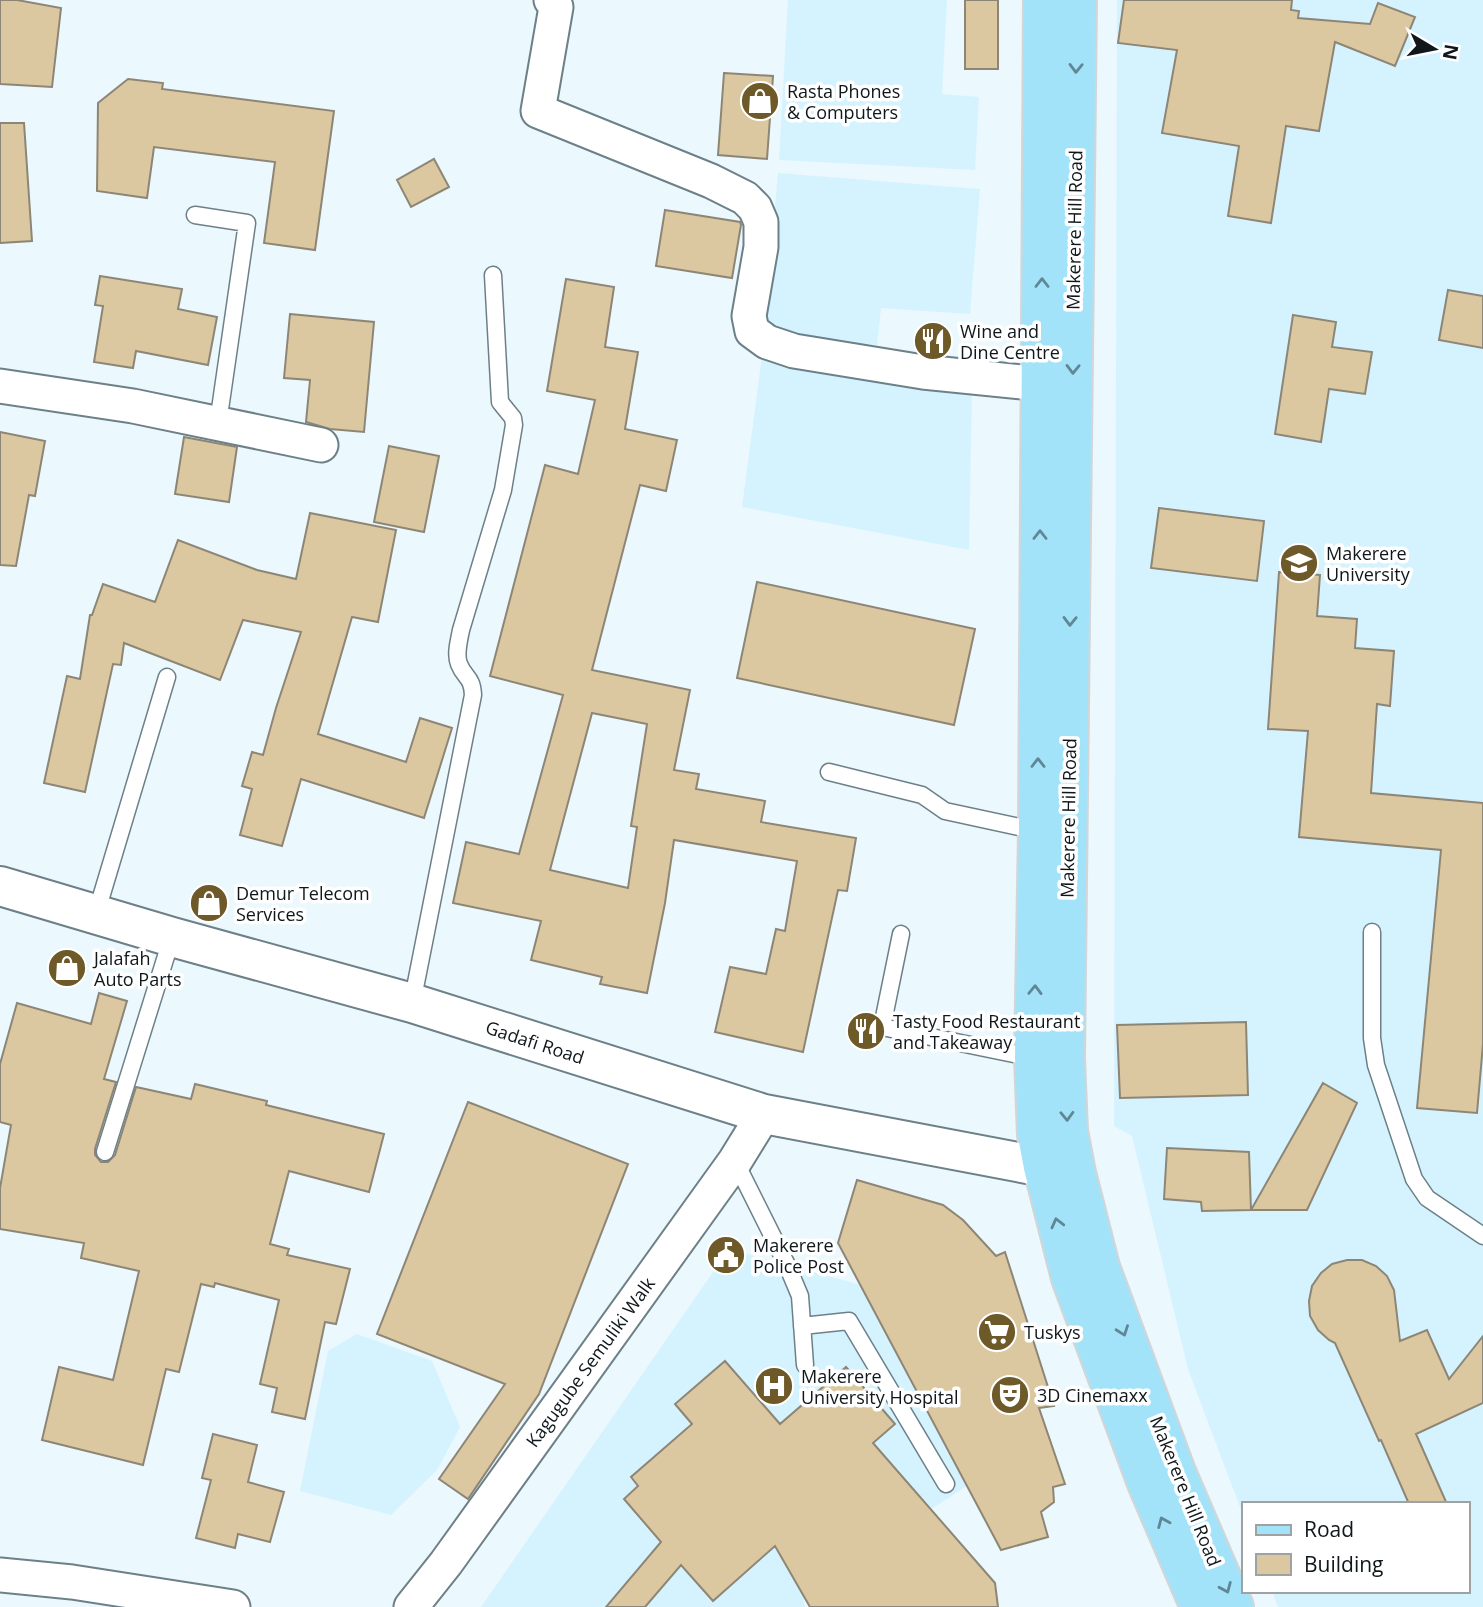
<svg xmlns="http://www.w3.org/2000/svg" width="1483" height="1607" font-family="'Open Sans',sans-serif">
	<rect width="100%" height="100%" fill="#ebf8fd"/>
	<path fill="#d5f3ff" d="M788,0H947L942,94L979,97L975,170L779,160Z
		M1117,0H1483V1607H1278L1272,1591H1467V1504H1243V1515L1188,1369L1132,1136L1114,1126Z
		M778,173L980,189L970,314L881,308L877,345L764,336Z
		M762,356L972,390L969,550L742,507Z
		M729,1249L861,1285L967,1486L802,1592L805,1607H481Z
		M357,1334L432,1361L460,1427L437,1470L391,1515L300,1491L328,1351Z"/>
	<path fill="#dbc8a0" stroke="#8d8676" stroke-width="2" fill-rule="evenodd" d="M0,0H17L61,8L52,87L0,84Z
		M965,0H998V69H965Z
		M1124,0H1292L1291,10L1299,11L1298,18L1370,24L1378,3L1415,17L1395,66L1335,42L1319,131L1286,126L1271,223L1228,216L1239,146L1162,133L1177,50L1118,43Z
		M724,73L773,76L767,159L718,155Z
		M128,79L163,83L162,89L334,111L315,250L264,243L275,162L154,147L147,198L97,191L98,103Z
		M0,123H24L32,241L0,243Z
		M434,159L449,187L411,207L397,180Z
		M665,210L740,222L741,225L732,278L656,266Z
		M100,276L182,289L178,309L217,317L208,365L136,351L133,368L94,362L103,306L95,305Z
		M566,279L614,287L605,347L638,352L625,429L677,440L666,491L640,485L592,670L690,690L674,770L699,774L696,789L765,801L761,822L856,838L847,891L838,890L803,1052L715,1032L730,967L766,974L776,929L785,931L797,861L674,840L665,903L647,993L600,984L602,977L531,960L541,921L453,903L466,842L519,854L563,695L490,676L545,465L578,474L595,400L547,391ZM592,713L647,724L631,826L637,827L628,888L550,870Z
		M1448,290L1483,296V348L1439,340Z
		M290,314L374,322L364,432L330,429L306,422L310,380L284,378Z
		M1293,315L1336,322L1332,347L1372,352L1365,394L1329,389L1321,442L1275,434Z
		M0,432L45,441L35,496L29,495L16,566L0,565Z
		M184,437L237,447L229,502L175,494Z
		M389,446L439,456L424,532L374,522Z
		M1159,508L1264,521L1257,581L1151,568Z
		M310,513L396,530L378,622L352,617L318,734L406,762L420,718L452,728L424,818L301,779L282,846L240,835L252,789L242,786L252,752L263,755L276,708L301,632L243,620L220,680L124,643L121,665L113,664L85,792L44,783L67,676L80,679L90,615H92L103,584L155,602L178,540L257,570L296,579Z
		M1279,572L1320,575L1317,616L1357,619L1355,648L1394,651L1390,706L1377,704L1371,793L1483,803V1044L1477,1113L1417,1108L1441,850L1299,837L1308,731L1268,729Z
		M757,582L975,629L954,725L737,678Z
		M99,993L127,1001L104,1079L116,1082L95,1149V1155L101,1162H108L115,1155L136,1087L191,1099L195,1084L267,1101L266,1105L384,1134L369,1192L289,1171L270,1244L289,1249L287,1255L350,1269L336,1324L325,1322L305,1419L272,1412L277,1388L260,1384L279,1300L215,1283L214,1287L201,1284L179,1372L166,1369L143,1465L42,1440L59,1367L113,1380L139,1271L81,1258L84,1243L0,1229V1188L11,1125L0,1122V1064L17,1003L91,1024Z
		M1246,1022L1248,1095L1120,1098L1117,1025Z
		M1323,1083L1357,1103L1307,1210H1251Z
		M468,1102L628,1164L539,1394L468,1499L439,1479L505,1384L377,1334Z
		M1167,1148L1249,1152L1251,1210L1202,1211L1201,1202L1164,1199Z
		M857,1180L943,1205L963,1220L996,1256L1005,1252L1054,1406L1039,1408L1065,1484L1053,1487L1054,1502L1041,1512L1048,1537L1001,1550L838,1243Z
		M1347,1260H1362L1376,1266L1387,1276L1394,1290L1400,1341L1427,1330L1449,1379L1483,1336V1403L1416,1434L1447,1504H1409L1381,1440L1379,1441L1335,1343L1329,1340L1318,1330L1310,1316L1309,1301L1312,1286L1321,1273L1332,1264Z
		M725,1361L780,1424L846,1367L895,1424L873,1443L995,1583L998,1607H810L775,1546L713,1601L681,1565L645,1607H606L661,1542L624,1499L638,1486L631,1477L692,1424L675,1404Z
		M213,1434L257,1445L248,1482L284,1492L270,1542L238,1534L235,1548L196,1538L211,1480L202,1478Z"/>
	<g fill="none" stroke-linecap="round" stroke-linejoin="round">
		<g stroke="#6d8088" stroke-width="19">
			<path id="service" d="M195,215L247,223L218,423
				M829,772L922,795L945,811L1038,831
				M96,914L167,677
				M1372,932V1038L1376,1065L1414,1179L1427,1198L1483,1236
				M901,934L882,1027L1034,1058
				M412,1003L473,695C472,676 465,679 459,664C455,654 459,641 461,630L503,490L514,425L513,418L500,402L493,275
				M105,1152L172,937
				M735,1161L787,1265L800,1296L805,1365
				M802,1326L849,1321L946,1484"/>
		</g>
		<g stroke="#6d8088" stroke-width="37">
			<path id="minor" d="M551,0L556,7L538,111L711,181L745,198L755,208L761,222V247L749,316L752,331L767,342L794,351L923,372L1041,384
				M0,386L133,406L321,445
				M0,1575L72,1582L233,1607
				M411,1607L446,1563L735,1161L764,1114"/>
		</g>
		<g stroke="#6d8088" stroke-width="42">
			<path id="tertiary" d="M0,886L172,937L412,1003L764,1114L1075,1173"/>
		</g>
		<g stroke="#d4d5d6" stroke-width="42">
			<path id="primary" d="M1043,0L1038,831L1034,1058L1037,1135L1043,1167L1071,1278L1147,1483L1200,1607
				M1077,0L1065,1058L1068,1131L1076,1173L1100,1267L1176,1472L1234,1607"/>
		</g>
		<use href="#service" stroke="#fff" stroke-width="16"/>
		<use href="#minor" stroke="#fff" stroke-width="33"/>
		<use href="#tertiary" stroke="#fff" stroke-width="38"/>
		<use href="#primary" stroke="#a3e3f9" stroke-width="38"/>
	</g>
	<defs><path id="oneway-chevron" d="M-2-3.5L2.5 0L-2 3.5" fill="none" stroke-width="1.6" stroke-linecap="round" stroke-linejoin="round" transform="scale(1.75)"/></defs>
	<g stroke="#608795">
		<use href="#oneway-chevron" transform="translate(1076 68) rotate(91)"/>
		<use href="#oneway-chevron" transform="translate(1042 283) rotate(-90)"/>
		<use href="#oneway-chevron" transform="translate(1073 369) rotate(91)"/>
		<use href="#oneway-chevron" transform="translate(1040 535) rotate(-90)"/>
		<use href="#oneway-chevron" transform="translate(1070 621) rotate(91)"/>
		<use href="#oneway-chevron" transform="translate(1038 763) rotate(-90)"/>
		<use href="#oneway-chevron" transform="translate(1035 990) rotate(-89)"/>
		<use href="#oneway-chevron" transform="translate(1067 1116) rotate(88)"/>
		<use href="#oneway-chevron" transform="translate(1057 1223) rotate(-104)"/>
		<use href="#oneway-chevron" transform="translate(1123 1331) rotate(70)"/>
		<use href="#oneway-chevron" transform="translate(1163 1522) rotate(-113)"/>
		<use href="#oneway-chevron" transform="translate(1226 1588) rotate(67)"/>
	</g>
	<defs>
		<g id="shop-disc" transform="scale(2.0125)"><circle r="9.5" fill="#6e5928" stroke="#fff"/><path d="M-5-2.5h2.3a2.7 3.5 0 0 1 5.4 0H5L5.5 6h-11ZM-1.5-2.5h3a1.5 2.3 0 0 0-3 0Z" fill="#fff"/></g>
		<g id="restaurant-disc" transform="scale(2.0125)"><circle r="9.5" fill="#6e5928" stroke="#fff"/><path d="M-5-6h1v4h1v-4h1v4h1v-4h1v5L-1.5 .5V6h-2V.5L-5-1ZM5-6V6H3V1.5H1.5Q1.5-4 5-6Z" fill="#fff"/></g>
		<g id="university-disc" transform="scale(2.0125)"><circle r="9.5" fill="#6e5928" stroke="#fff"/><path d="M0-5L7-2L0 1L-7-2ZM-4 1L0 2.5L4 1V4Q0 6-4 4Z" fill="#fff"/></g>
		<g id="civic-disc" transform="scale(2.0125)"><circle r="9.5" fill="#6e5928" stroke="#fff"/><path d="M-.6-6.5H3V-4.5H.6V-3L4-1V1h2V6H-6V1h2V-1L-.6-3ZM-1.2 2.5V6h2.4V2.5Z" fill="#fff"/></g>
		<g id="supermarket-disc" transform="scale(2.0125)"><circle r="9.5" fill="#6e5928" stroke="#fff"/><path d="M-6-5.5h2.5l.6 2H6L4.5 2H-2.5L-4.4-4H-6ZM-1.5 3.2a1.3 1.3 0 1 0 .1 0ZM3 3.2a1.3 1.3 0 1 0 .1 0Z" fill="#fff"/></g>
		<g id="hospital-disc" transform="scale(2.0125)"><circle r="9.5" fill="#6e5928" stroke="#fff"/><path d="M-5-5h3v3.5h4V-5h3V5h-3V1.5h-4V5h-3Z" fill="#fff"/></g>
		<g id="theatre-disc" transform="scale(2.0125)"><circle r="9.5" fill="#6e5928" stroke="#fff"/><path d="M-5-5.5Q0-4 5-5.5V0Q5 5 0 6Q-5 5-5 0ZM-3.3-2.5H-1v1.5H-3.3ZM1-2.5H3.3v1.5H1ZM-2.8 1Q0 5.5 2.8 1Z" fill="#fff"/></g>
	</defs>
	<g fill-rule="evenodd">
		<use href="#shop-disc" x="760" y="101"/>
		<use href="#restaurant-disc" x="933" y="341"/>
		<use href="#university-disc" x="1299" y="563"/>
		<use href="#shop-disc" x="209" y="903"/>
		<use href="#shop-disc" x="67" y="968"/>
		<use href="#restaurant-disc" x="866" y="1031"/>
		<use href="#civic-disc" x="726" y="1255"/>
		<use href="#supermarket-disc" x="997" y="1332"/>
		<use href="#hospital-disc" x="774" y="1386"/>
		<use href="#theatre-disc" x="1010" y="1395"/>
	</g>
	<g text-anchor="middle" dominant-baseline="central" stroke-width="7" stroke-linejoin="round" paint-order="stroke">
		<g font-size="18" fill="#0f171a" stroke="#fff" text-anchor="start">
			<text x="787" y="91">Rasta Phones<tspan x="787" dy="21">&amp; Computers</tspan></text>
			<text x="960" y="331">Wine and<tspan x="960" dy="21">Dine Centre</tspan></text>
			<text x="1326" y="553">Makerere<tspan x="1326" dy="21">University</tspan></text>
			<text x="236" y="893">Demur Telecom<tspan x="236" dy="21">Services</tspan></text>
			<text x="94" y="958">Jalafah<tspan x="94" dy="21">Auto Parts</tspan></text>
			<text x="893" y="1021">Tasty Food Restaurant<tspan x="893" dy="21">and Takeaway</tspan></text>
			<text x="753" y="1245">Makerere<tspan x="753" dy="21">Police Post</tspan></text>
			<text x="1024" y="1332">Tuskys</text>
			<text x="801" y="1376">Makerere<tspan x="801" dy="21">University Hospital</tspan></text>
			<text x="1037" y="1395">3D Cinemaxx</text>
		</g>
		<g font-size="18" fill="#0f171a" stroke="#fff">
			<text transform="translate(1074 230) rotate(-89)">Makerere Hill Road</text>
			<text transform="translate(1068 818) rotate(-89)">Makerere Hill Road</text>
			<text transform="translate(535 1042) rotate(18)">Gadafi Road</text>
			<text transform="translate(590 1362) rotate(-54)">Kagugube Semuliki Walk</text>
			<text transform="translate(1186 1491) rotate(68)">Makerere Hill Road</text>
		</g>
	</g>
	<rect x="1242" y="1502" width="228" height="91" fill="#ffffff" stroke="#9fa2a3" stroke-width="2"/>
	<rect x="1256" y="1525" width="35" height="10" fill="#a3e3f9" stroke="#9fa2a3" stroke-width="2"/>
	<text x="1304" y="1537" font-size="21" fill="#0f171a">Road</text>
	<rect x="1256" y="1554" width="35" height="21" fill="#dbc8a0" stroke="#9fa2a3" stroke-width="2"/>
	<text x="1304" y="1572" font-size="21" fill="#0f171a">Building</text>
	<g transform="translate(1434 49) rotate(100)" stroke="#ffffff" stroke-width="5" paint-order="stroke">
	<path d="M0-5L12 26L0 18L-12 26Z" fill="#0f171a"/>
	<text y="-10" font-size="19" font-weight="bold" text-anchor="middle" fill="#0f171a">N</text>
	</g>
</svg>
